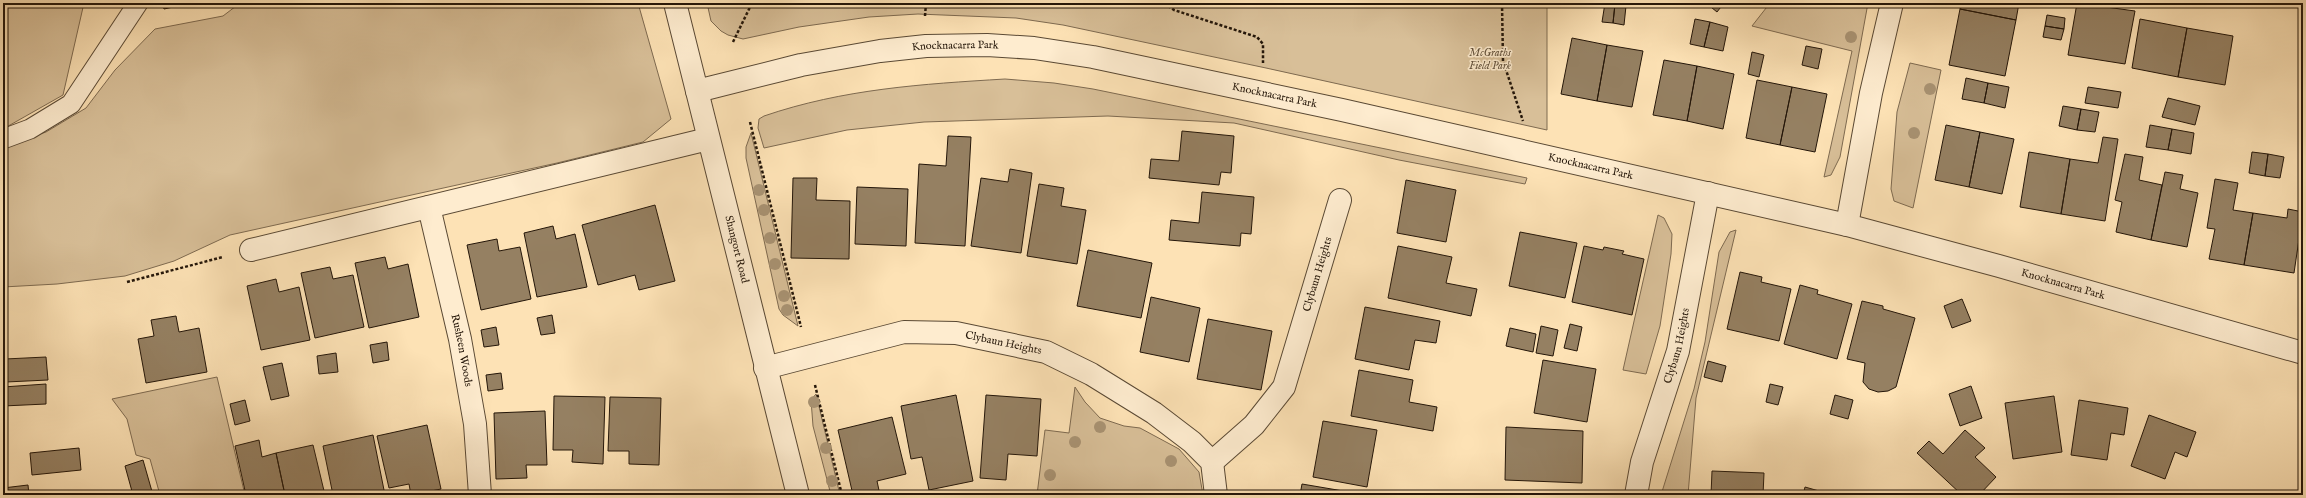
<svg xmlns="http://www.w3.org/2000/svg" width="2306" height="498" font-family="'IM FELL English',serif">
	<rect width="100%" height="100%" fill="#fde2b5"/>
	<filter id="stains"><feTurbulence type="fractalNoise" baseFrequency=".005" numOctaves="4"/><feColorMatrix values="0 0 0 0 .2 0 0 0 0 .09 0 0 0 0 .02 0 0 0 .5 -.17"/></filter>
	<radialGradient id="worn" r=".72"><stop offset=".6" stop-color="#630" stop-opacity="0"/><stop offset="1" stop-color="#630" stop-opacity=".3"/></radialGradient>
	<path fill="#d8bf98" stroke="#7e6a50" d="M3,3H84L63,95L3,129Z
		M240,3H638L671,119L643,142L557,163L230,235L174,261L125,276L57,284L3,287V147L46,132L86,108L115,70L155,29L223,16Z
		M707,3H1547V130L1266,68L1063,25L1016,18L918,14L869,17L799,27L743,39L728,35L721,31L711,21Z
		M1770,3H1868L1840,157L1831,175L1824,177L1852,51L1752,26Z
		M1910,63L1941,70L1913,208L1894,201L1891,189L1897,112Z
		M1005,79L1054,83L1093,89L1527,178L1525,184L1399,160L1234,123L1108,116L924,122L847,130L764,148L758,128L759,119L764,116C843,89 922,84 1005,79Z
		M751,133L798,326L783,315L779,309L746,158V147Z
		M1658,215L1664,218L1672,234L1671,254L1660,326L1646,374L1623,370Z
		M1736,230L1696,398L1688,495H1661L1694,389L1705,342L1719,252L1730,232Z
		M217,377L245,495H160L150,459L136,455L127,419L112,399Z
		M1075,387L1085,402L1100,418L1124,426L1140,428L1179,449L1199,472L1203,495H1037L1045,430L1069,433Z
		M816,394L840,495H831L813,426L811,400Z"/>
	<path fill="#958062" stroke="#241609" d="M162,3H187V4L164,9Z
		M1605,3L1615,4L1613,23L1602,22Z
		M1706,3H1724L1717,12Z
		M1961,3H2019L2016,20L1960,9Z
		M2077,3L2135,11L2125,64L2068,55Z
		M1615,4L1626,6L1624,25L1613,23Z
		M1960,9L2016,20L2005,76L1949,65Z
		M2047,15L2065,18L2064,29L2045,26Z
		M1695,19L1710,22L1704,47L1690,44Z
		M2140,19L2187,28L2178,77L2132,68Z
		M1710,22L1728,27L1723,51L1704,47Z
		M2045,26L2064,29L2061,40L2043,37Z
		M2187,28L2233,36L2225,85L2178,77Z
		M1572,38L1607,45L1597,101L1561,94Z
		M1607,45L1643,51L1632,107L1597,101Z
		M1806,46L1822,49L1818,69L1802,65Z
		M1752,52L1764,55L1759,77L1748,74Z
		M1664,60L1697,66L1687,121L1653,115Z
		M1697,66L1734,74L1723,129L1687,121Z
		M1966,78L1988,83L1984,103L1962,99Z
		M1757,80L1792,87L1780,145L1746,138Z
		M1988,83L2009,87L2005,108L1984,103Z
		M1792,87L1827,94L1815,152L1780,145Z
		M2088,87L2121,92L2118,108L2085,103Z
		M2168,98L2200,106L2195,125L2162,117Z
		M2063,106L2081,109L2077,130L2059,126Z
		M2081,109L2099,112L2095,132L2077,130Z
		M1946,125L1980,132L1969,187L1935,180Z
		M2150,125L2172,129L2168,150L2146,147Z
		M2172,129L2194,133L2191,154L2168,150Z
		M1182,131L1234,136L1231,173L1221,172L1219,185L1149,178L1151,159L1179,161Z
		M1980,132L2014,139L2002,194L1969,187Z
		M948,136L971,137L965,246L915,243L919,164L946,166Z
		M2103,137L2118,139L2105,221L2061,214L2070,159L2098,163Z
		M2029,152L2070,159L2061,214L2020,207Z
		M2252,152L2268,154L2265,176L2249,173Z
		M2125,154L2143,157L2139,180L2162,185L2151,240L2116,232L2122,202L2115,200Z
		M2268,154L2284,157L2280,178L2265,176Z
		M1010,169L1032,173L1021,253L971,246L981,178L1008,182Z
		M2165,172L2183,175L2180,189L2198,193L2187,247L2151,240Z
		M793,178H817L816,200L850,201L849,259L791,258Z
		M2215,179L2238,183L2233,210L2253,213L2244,265L2209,259L2215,229L2207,228Z
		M1406,180L1456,190L1446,242L1397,233Z
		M1039,184L1064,188L1061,206L1086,210L1077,264L1027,256Z
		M857,187L908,189L906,246L855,244Z
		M1202,192L1254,197L1251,234L1241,233L1240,246L1169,240L1171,220L1199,223Z
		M655,205L675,281L639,290L635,275L598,285L582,225Z
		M2288,209L2303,212L2294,273L2244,265L2253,213L2287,218Z
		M553,226L556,239L575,234L587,287L537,297L524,233Z
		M1520,232L1577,243L1565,298L1509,286Z
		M497,239L499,251L520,247L531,299L481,310L467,245Z
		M1398,246L1452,257L1446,283L1477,289L1471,316L1388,298Z
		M1584,246L1603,250L1604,247L1624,251L1622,254L1644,259L1632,315L1572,302Z
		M1088,250L1152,263L1141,318L1077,306Z
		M385,257L388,269L408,264L419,317L369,328L355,263Z
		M2303,263V284H2299Z
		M330,267L333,279L353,275L364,327L315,338L301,273Z
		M1740,272L1762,277L1761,282L1791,289L1779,341L1727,329Z
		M276,279L279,292L299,287L310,340L261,350L247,286Z
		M1800,285L1818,290L1817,294L1852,304L1837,359L1784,344Z
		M1151,297L1200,308L1189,362L1140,352Z
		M1962,299L1971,321L1952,328L1944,306Z
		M1862,301L1883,306V309L1915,318L1896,387L1888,391L1878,392L1869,389L1863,382L1865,363L1847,359Z
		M1365,307L1440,321L1436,343L1415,340L1409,370L1355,359Z
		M552,315L555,333L541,335L537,318Z
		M176,316L179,332L199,328L207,372L146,383L138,339L154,336L151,320Z
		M1208,319L1272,331L1261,390L1197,379Z
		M1570,324L1582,327L1577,351L1564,348Z
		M1541,326L1558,330L1553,356L1536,353Z
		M496,327L499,345L484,347L481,330Z
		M1510,328L1536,334L1533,352L1506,346Z
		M387,342L389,360L373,363L370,345Z
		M336,353L338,372L319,374L317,356Z
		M46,357L48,380L6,382L5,359Z
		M1543,360L1596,369L1587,422L1534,413Z
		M1708,361L1726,366L1722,382L1704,377Z
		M282,363L289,396L271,400L263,367Z
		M1359,370L1413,380L1409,402L1437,407L1433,431L1351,416Z
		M501,373L503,389L488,391L486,375Z
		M46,384V404L3,406V387Z
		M1770,384L1783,387L1778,405L1766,402Z
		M1971,386L1982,418L1960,426L1949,394Z
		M956,395L973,481L929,490L922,457L911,459L901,406Z
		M986,395L1041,399L1037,456L1008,454L1006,480L980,478Z
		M1835,395L1853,400L1848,419L1830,414Z
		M554,396L605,397L603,464L572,462L573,450H553Z
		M2054,396L2062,452L2013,459L2005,403Z
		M610,397L661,398L659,465L629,464V451H608Z
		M245,400L250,421L235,425L230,404Z
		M2079,400L2128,408L2124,435L2111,433L2107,460L2071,455Z
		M545,411L547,465H526L527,478L496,479L494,413Z
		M2149,415L2196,432L2187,457L2175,452L2165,479L2131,466Z
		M892,417L906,474L877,481L880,495H853L838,430Z
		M1323,421L1377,430L1367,487L1313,477Z
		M427,425L441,489L411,495L409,484L389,488L377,436Z
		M1506,427L1583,431L1582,483L1505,480Z
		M1965,430L1985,448L1975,457L1996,477L1979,495H1962L1917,453L1929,441L1943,454Z
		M373,435L385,495H333L323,446Z
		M259,440L262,457L276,453L285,495H246L235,446Z
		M313,445L325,495H285L276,453Z
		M79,448L81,470L32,475L30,453Z
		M143,460L153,495H133L125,466Z
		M1712,471L1764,473L1763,495H1711Z
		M1302,484L1355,493V495H1300Z
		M28,485L29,495H3V488Z
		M1805,487L1833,495H1803Z"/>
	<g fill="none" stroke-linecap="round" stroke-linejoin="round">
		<g stroke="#5a4934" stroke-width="21">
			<path id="service" d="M3,139L30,129L71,104L138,3"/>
		</g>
		<g stroke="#5a4934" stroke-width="24">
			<g id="minor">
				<path id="s1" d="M697,91L801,65L880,51L926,46L987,45L1034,48L1093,57L1342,110L1847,225L1999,266L2303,353"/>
				<path id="s2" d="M429,207L460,339L475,424L480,495"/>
				<path d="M1847,225L1871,93L1892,3"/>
				<path d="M251,250L708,139"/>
				<path id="s3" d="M765,368L904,332L956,333L1046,352L1091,374L1154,413L1192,442L1212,462L1216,495"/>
				<path id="s4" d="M1212,462L1254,425L1284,387L1340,200"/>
				<path id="s5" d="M1636,495L1642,462L1678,351L1708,193"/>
			</g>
		</g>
		<g stroke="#5a4934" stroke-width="24">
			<g id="tertiary">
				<path id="s6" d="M675,3L798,495"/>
			</g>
		</g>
		<path stroke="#241609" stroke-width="2.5" stroke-dasharray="3 2" stroke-linecap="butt" d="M1164,3L1174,10L1257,37L1263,44V63
			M1502,3L1503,61L1523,121
			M925,16L926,3
			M733,42L752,3
			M750,122L801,327
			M127,282L223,257
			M815,385L842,495"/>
		<use href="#service" stroke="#feeccf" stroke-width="19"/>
		<use href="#minor" stroke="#feeccf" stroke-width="22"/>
		<use href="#tertiary" stroke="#feeccf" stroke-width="22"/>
	</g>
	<g fill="#a89272">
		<circle cx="1851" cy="37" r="6"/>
		<circle cx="1930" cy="89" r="6"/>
		<circle cx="1914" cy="133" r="6"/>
		<circle cx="759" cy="190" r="6"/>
		<circle cx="764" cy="210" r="6"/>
		<circle cx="770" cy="238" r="6"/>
		<circle cx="775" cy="264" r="6"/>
		<circle cx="784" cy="296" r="6"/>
		<circle cx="787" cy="310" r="6"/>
		<circle cx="814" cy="402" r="6"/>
		<circle cx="1100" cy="427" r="6"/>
		<circle cx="1075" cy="442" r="6"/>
		<circle cx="826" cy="448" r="6"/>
		<circle cx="1171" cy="461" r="6"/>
		<circle cx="1050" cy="475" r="6"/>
		<circle cx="832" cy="481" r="6"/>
	</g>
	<g text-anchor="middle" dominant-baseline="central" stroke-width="3" stroke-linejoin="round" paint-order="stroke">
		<g font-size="11" fill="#241609" stroke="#feeccf">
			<text stroke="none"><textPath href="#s1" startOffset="263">Knocknacarra Park</textPath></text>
			<text stroke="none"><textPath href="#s1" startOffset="587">Knocknacarra Park</textPath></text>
			<text stroke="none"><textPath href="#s1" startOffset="911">Knocknacarra Park</textPath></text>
			<text stroke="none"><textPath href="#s6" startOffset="254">Shangort Road</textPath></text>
			<text stroke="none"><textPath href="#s4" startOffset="222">Clybaun Heights</textPath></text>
			<text stroke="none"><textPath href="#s1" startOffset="1398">Knocknacarra Park</textPath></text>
			<text stroke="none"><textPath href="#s3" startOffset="244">Clybaun Heights</textPath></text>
			<text stroke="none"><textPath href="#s5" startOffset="155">Clybaun Heights</textPath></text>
			<text stroke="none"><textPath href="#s2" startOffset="147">Rusheen Woods</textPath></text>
		</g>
		<g font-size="11" font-style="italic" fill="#63513b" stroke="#feeccf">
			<text x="1490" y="53">McGraths<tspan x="1490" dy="13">Field Park</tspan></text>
		</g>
	</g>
	<rect width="2306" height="498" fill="none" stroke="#fde2b5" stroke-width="16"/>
	<rect x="4" y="4" width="2298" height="490" fill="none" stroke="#241609" stroke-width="2"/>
	<rect x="8" y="8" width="2290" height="482" fill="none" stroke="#241609"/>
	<rect width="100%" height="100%" filter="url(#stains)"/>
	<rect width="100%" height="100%" fill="url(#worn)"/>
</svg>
